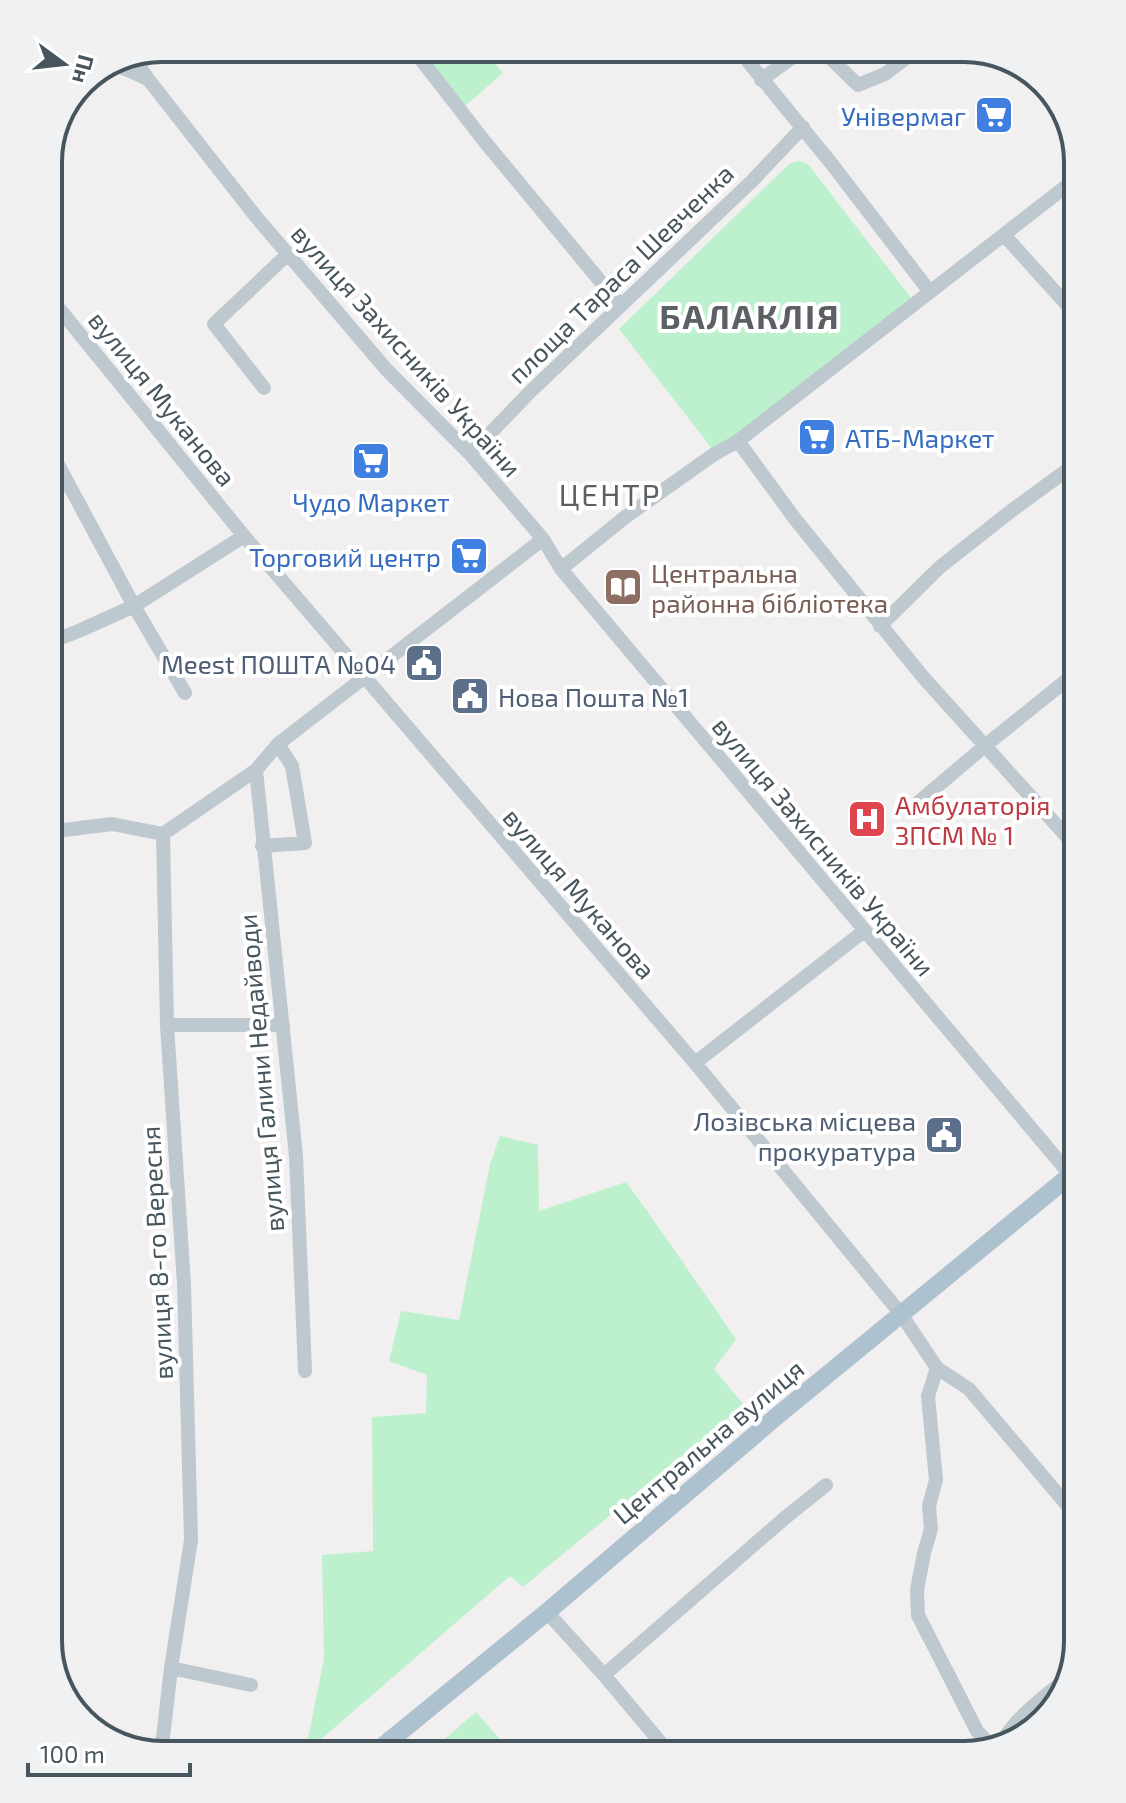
<svg xmlns="http://www.w3.org/2000/svg" width="1126" height="1803" font-family="'Exo 2',sans-serif">
	<rect width="100%" height="100%" fill="#f2eff0"/>
	<path fill="#bdf1cd" d="M420,48H482L503,73L465,106Z
		M798,161L808,164L915,303L717,455L619,329L789,164Z
		M500,1136L538,1145L539,1211L626,1182L648,1212L736,1339L714,1369L744,1405L523,1587L510,1576L305,1753L324,1659L322,1555L373,1551L372,1417L426,1413L427,1375L389,1361L401,1311L459,1320L490,1164Z
		M476,1712L514,1755H426Z"/>
	<g fill="none" stroke-linecap="round" stroke-linejoin="round">
		<path stroke="#bdc8cf" stroke-width="14" d="M412,48L485,142L620,305
			M737,48L831,163L930,292
			M810,48L825,53L858,85L885,74L919,48
			M135,59L148,79L257,218L386,369L470,454L543,539L561,569L1078,1184
			M119,66L148,79
			M761,80L805,48
			M1004,235L1078,317
			M48,295L244,536L695,1063L901,1314L937,1368L969,1389L1078,1518
			M264,388L214,324L288,254
			M738,441L795,519L923,677L1078,849
			M48,446L134,606L185,693
			M470,454L531,391L752,181L803,127
			M561,569L624,518L713,455L738,441L1078,177
			M880,626L940,567L1011,511L1078,462
			M48,643L81,630L134,606L244,536
			M256,770L296,1156L305,1371
			M914,806L986,745L1078,671
			M48,832L112,824L163,834L256,770L278,744L543,539
			M262,846L305,843L292,766L278,744
			M167,1025H283
			M695,1063L864,931
			M937,1368L928,1396L936,1480L929,1506L931,1529L924,1553L917,1590L918,1615L977,1731L993,1748
			M547,1612L604,1675L671,1755
			M171,1668L251,1685
			M604,1675L786,1517L826,1485
			M999,1747C1014,1718 1043,1698 1067,1678
			M161,1755L171,1668L191,1540L184,1284L167,1025L163,834"/>
		<path stroke="#aec1cf" stroke-width="18" d="M372,1755L547,1612L777,1416L1078,1169"/>
	</g>
	<defs>
		<g id="supermarket-square" transform="scale(2)"><rect x="-9" y="-9" width="18" height="18" rx="4" fill="#3f7fe0" stroke="#fff"/><path d="M-6-5.5h2.5l.6 2H6L4.5 2H-2.5L-4.4-4H-6ZM-1.5 3.2a1.3 1.3 0 1 0 .1 0ZM3 3.2a1.3 1.3 0 1 0 .1 0Z" fill="#fff"/></g>
		<g id="library-square" transform="scale(2)"><rect x="-9" y="-9" width="18" height="18" rx="4" fill="#8d6e63" stroke="#fff"/><path d="M-6-4Q-3-5.5-.7-3.5V5Q-3 3-6 4ZM6-4Q3-5.5 .7-3.5V5Q3 3 6 4Z" fill="#fff"/></g>
		<g id="civic-square" transform="scale(2)"><rect x="-9" y="-9" width="18" height="18" rx="4" fill="#5c6f8a" stroke="#fff"/><path d="M-.6-6.5H3V-4.5H.6V-3L4-1V1h2V6H-6V1h2V-1L-.6-3ZM-1.2 2.5V6h2.4V2.5Z" fill="#fff"/></g>
		<g id="hospital-square" transform="scale(2)"><rect x="-9" y="-9" width="18" height="18" rx="4" fill="#e0444e" stroke="#fff"/><path d="M-5-5h3v3.5h4V-5h3V5h-3V1.5h-4V5h-3Z" fill="#fff"/></g>
	</defs>
	<g fill-rule="evenodd">
		<use href="#supermarket-square" x="994" y="115"/>
		<use href="#supermarket-square" x="817" y="437"/>
		<use href="#supermarket-square" x="371" y="461"/>
		<use href="#supermarket-square" x="469" y="556"/>
		<use href="#library-square" x="623" y="587"/>
		<use href="#civic-square" x="424" y="663"/>
		<use href="#civic-square" x="470" y="696"/>
		<use href="#hospital-square" x="867" y="819"/>
		<use href="#civic-square" x="944" y="1135"/>
	</g>
	<g text-anchor="middle" dominant-baseline="central" stroke-width="8" stroke-linejoin="round" paint-order="stroke">
		<g font-size="26" fill="#366cbe" stroke="#fff" text-anchor="end">
			<text x="966" y="115">Універмаг</text>
			<text x="845" y="437" text-anchor="start">АТБ-Маркет</text>
			<text x="371" y="501" text-anchor="middle">Чудо Маркет</text>
			<text x="441" y="556">Торговий центр</text>
		</g>
		<g font-size="26" fill="#47555e" stroke="#fff">
			<text transform="translate(620 273) rotate(-44)">площа Тараса Шевченка</text>
			<text transform="translate(407 350) rotate(48)">вулиця Захисників України</text>
			<text transform="translate(163 398) rotate(51)">вулиця Муканова</text>
			<text transform="translate(824 846) rotate(50)">вулиця Захисників України</text>
			<text transform="translate(580 893) rotate(49)">вулиця Муканова</text>
			<text transform="translate(260 1073) rotate(-95)">вулиця Галини Недайводи</text>
			<text transform="translate(156 1253) rotate(-93)">вулиця 8-го Вересня</text>
			<text transform="translate(708 1441) rotate(-40)">Центральна вулиця</text>
		</g>
		<g font-size="26" fill="#785e54" stroke="#fff" text-anchor="start">
			<text x="651" y="572">Центральна<tspan x="651" dy="30">районна бібліотека</tspan></text>
		</g>
		<g font-size="26" fill="#4e5e75" stroke="#fff" text-anchor="end">
			<text x="396" y="663">Meest ПОШТА №04</text>
			<text x="498" y="696" text-anchor="start">Нова Пошта №1</text>
			<text x="916" y="1120">Лозівська місцева<tspan x="916" dy="30">прокуратура</tspan></text>
		</g>
		<g font-size="26" fill="#be3a42" stroke="#fff" text-anchor="start">
			<text x="895" y="804">Амбулаторія<tspan x="895" dy="30">ЗПСМ № 1</tspan></text>
		</g>
		<g font-size="30" letter-spacing="2" fill="#5c6065" stroke="#fff">
			<text x="610" y="494">ЦЕНТР</text>
		</g>
		<g font-size="34" font-weight="bold" letter-spacing="2" fill="#5c6065" stroke="#fff">
			<text x="750" y="315">БАЛАКЛІЯ</text>
		</g>
	</g>
	<path d="M0 0H1126V1803H0ZM162 62H964A100 100 0 0 1 1064 162V1641A100 100 0 0 1 964 1741H162A100 100 0 0 1 62 1641V162A100 100 0 0 1 162 62Z" fill="#f0f1f2" fill-rule="evenodd"/>
	<path fill="none" stroke="#47555e" stroke-width="4" d="M162 62H964A100 100 0 0 1 1064 162V1641A100 100 0 0 1 964 1741H162A100 100 0 0 1 62 1641V162A100 100 0 0 1 162 62Z"/>
	<g transform="translate(64 64) rotate(105)" stroke="#ffffff" stroke-width="6" paint-order="stroke">
	<path d="M0-6L14 30L0 20L-14 30Z" fill="#47555e"/>
	<text y="-12" font-size="22" font-weight="bold" text-anchor="middle" fill="#47555e">Пн</text>
	</g>
	<path d="M28 1763v12h162v-12" fill="none" stroke="#47555e" stroke-width="4"/>
	<text x="40" y="1763" font-size="24" fill="#47555e" stroke="#ffffff" stroke-width="6" paint-order="stroke">100 m</text>
</svg>
